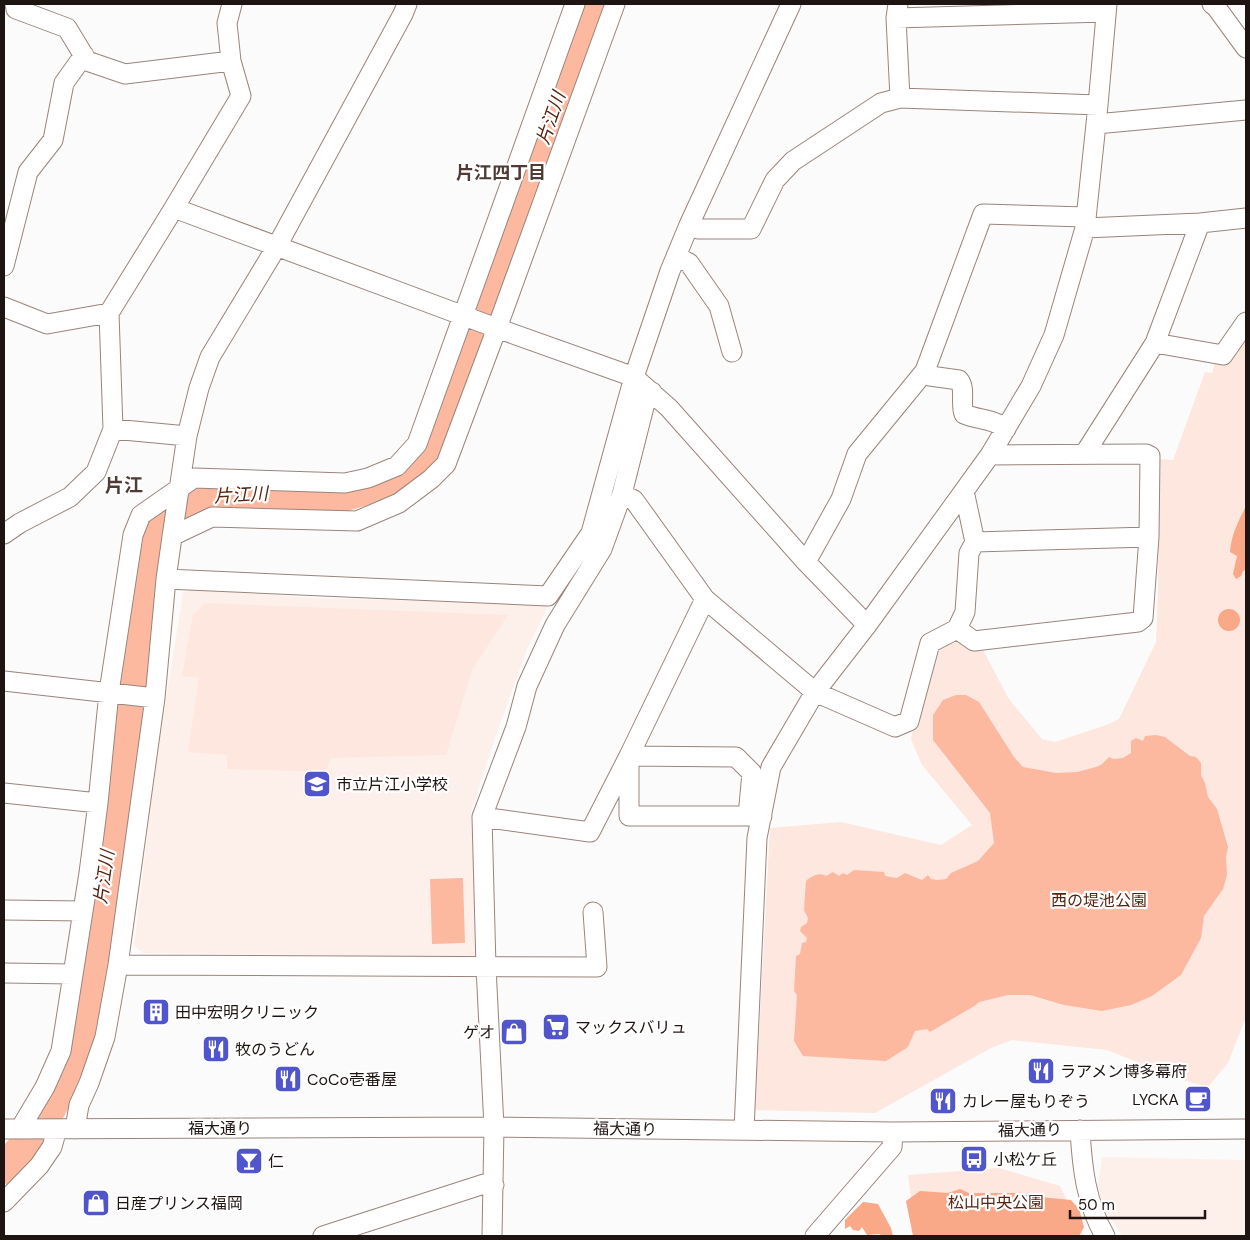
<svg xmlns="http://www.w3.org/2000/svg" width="1250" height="1240" font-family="'DM Sans','Noto Sans JP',sans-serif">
	<rect width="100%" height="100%" fill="#fbfbfb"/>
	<path fill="#fdf0eb" d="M190,589L315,598L543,604L548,607L527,649L494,741L471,812L478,952L472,959L326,955L143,953L134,946L157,756L183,593Z
		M1102,1157L1246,1160V1236H1122L1103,1205L1098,1186Z"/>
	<path fill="#fde7df" d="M1246,334V1017L1228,1063L1208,1087L1179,1079L1107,1050L1012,1040L991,1048L875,1113L755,1110L770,828L841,822L941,845L972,825L922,765L911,739L921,690L938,647L963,641L983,650L1009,699L1042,739L1055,742L1109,724L1119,719L1156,642L1158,592L1160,459L1173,460L1205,372L1212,373L1216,358Z
		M205,603L508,615L472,670L446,755L331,758L326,772L227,769V755L188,752L199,678L182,676L193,614Z
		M999,1168L1060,1186L1084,1236H916L908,1175Z"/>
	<path fill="#f9a888" d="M1246,506V570L1243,571L1241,576L1236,579L1233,574L1237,556L1230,552C1231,535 1239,520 1246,506Z
		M1218 620a11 11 0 1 1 22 0a11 11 0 1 1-22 0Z
		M960,1189L969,1193H1015L1031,1196L1071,1200L1079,1209L1084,1227L1079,1236H913L906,1201L920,1191L948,1193Z
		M863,1202L878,1204L891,1228L893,1236H881L880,1234L867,1235L862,1227L859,1231L853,1230L850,1226L845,1229V1220Z"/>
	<path fill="#fcb9a0" d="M956,695H966L979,702L1014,757L1023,767L1056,773L1077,772L1096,767L1101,765L1109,757L1114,759L1123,758L1131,753V741L1136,738L1143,741L1145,736L1156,735L1165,737L1190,756L1196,757L1201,763V775L1205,783L1208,797L1217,809L1228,847L1226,857L1227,875L1223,889L1204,916L1201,938L1181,975L1152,996L1131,1005L1102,1011L1064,1005L1030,995H1008L979,1002L976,1005L930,1032L927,1029L915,1031L908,1047L886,1061L803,1056L794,1041L797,995L794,991L796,956L800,954L802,943L806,942L807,938L800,931L801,927L807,923L808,918L804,910L806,881C812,876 819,872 826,876L833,872L839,876L843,873L847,875L854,870L884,872L885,876L897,878L905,873L922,880L928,875L931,879L937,880L946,879L951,873L978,861L994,843L990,813L933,740V715L943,700Z
		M463,878L465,943L432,944L430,879Z"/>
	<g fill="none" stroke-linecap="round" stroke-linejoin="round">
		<path stroke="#fcb9a0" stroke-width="32" d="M4,1168C43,1132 66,1084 82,1034L115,810L153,525L203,497L290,493L345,495L381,485L408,470L433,439L489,311L547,125L591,4"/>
		<g stroke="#9a847b" stroke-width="21">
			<path id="minor" d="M15,4L16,9L67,28L87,61L125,74L231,61
				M898,4L896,18L900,98
				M1212,4L1216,7L1246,48
				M896,18L1106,12
				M1096,124L1246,110
				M174,208L241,96L231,61L227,23L232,4
				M689,225L698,229H751L775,180L793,161L881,103L900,98L1098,105
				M1085,228L1200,223L1246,218
				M676,256L689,263L719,306L732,352
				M4,266L28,172L53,140L64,83L84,55
				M4,307L47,324L109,313
				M1155,343L1223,355L1246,322
				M923,373L930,376L959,380C966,389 960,403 964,414C978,420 995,419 1006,429
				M113,429L187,436
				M1085,453L1155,343L1200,223
				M964,491L975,542L969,553L965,612L957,629L974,641L1138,622L1143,618L1149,537L1150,456L1146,454L990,455
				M622,494L634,500L705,599L815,692L895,727L909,721L930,643L957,629
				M4,534L20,523L70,497L96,472L113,429L109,313L174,208L491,326L634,377L669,408L806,562L867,625
				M172,536L212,517L357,521L399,503L431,479L446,464L497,328L615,4
				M975,542L1149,537
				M806,562L841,499L857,454L925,371L983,214L1086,217
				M166,579L548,596L591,533L634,377L670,271L689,225L791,4
				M4,681L155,698
				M4,793L98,803
				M748,816L752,773L736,757L629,756V816H762
				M482,817L590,832L629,756L705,599
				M4,910L83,911
				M118,965L597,967L593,912
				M4,973L73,974
				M4,1129L494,1127L893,1132L1246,1129
				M20,1129L45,1087L61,1051L89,873L98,803L109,692L133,535L141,515L194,478L345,483L368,478L397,466L417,444L575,4
				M75,1129L79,1105L89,1083L105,1037L118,965L155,698L166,579L173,530L187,436L199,388L210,357L277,246L403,14L407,4
				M744,1130L757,838L771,767L815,692L867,625L990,455L1031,386L1054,335L1085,228L1098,105L1107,4
				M1080,1130C1082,1167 1086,1203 1105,1236
				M4,1202L39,1166L52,1147L57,1129
				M323,1236L484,1184L494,1185
				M492,1236L494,1127L486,967L482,817L516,727L527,686L555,625L602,549L622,494L646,399L652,392
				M815,1236L892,1147L893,1132"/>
		</g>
		<use href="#minor" stroke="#fff" stroke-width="19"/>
	</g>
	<defs>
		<g id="school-square" transform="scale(1.4375)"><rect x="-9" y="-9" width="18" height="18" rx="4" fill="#5055cb" stroke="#fff"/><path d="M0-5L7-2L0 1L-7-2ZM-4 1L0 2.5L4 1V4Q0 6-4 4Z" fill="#fff"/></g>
		<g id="building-square" transform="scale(1.4375)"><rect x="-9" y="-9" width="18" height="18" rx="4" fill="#5055cb" stroke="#fff"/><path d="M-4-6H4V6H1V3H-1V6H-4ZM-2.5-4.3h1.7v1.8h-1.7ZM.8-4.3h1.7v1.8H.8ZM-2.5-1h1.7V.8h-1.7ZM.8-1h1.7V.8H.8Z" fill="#fff"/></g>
		<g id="supermarket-square" transform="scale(1.4375)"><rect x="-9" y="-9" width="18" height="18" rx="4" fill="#5055cb" stroke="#fff"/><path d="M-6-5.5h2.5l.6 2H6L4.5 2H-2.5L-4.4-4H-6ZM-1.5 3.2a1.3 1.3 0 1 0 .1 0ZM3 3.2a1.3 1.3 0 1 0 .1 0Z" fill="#fff"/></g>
		<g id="shop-square" transform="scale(1.4375)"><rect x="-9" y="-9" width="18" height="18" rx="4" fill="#5055cb" stroke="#fff"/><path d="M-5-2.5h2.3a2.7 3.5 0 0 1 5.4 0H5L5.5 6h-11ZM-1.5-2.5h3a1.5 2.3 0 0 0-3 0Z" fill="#fff"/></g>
		<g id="restaurant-square" transform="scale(1.4375)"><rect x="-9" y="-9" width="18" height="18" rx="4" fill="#5055cb" stroke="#fff"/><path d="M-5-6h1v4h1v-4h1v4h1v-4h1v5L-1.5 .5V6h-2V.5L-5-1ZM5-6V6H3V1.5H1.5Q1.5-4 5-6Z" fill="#fff"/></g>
		<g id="cafe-square" transform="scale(1.4375)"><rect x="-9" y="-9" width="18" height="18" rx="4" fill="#5055cb" stroke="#fff"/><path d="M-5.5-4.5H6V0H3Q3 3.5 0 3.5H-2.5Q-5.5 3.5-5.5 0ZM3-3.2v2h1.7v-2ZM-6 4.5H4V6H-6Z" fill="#fff"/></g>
		<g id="bus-square" transform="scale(1.4375)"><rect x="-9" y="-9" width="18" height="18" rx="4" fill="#5055cb" stroke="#fff"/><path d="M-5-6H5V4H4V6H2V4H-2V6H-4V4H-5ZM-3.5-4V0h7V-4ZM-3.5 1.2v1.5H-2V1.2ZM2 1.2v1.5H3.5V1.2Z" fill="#fff"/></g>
		<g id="bar-square" transform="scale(1.4375)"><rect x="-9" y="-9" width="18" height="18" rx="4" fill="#5055cb" stroke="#fff"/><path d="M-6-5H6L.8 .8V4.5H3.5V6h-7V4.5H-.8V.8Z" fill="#fff"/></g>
	</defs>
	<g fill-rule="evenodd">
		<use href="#school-square" x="317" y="784"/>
		<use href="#building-square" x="156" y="1012"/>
		<use href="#supermarket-square" x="556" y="1027"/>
		<use href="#shop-square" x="514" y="1032"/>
		<use href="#restaurant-square" x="216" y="1049"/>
		<use href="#restaurant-square" x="1041" y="1071"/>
		<use href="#restaurant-square" x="288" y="1079"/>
		<use href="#cafe-square" x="1198" y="1099"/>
		<use href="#restaurant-square" x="943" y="1101"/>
		<use href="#bus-square" x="974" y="1159"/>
		<use href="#bar-square" x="249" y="1161"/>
		<use href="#shop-square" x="96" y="1203"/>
	</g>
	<g text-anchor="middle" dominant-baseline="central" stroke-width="4.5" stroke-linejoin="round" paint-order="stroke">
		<g font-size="16" fill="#1e1512" stroke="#fff" text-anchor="start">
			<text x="336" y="784">市立片江小学校</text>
			<text x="175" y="1012">田中宏明クリニック</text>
			<text x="575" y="1027">マックスバリュ</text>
			<text x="495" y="1032" text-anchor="end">ゲオ</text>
			<text x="235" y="1049">牧のうどん</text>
			<text x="1060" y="1071">ラアメン博多幕府</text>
			<text x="307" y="1079">CoCo壱番屋</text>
			<text x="1179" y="1099" text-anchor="end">LYCKA</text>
			<text x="962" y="1101">カレー屋もりぞう</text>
			<text x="993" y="1159">小松ケ丘</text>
			<text x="268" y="1161">仁</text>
			<text x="115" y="1203">日産プリンス福岡</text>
		</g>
		<g font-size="16" fill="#582510" stroke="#fff">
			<text x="1099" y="900">西の堤池公園</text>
			<text x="996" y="1202">松山中央公園</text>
		</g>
		<g font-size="16" fill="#1e1512" stroke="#fff">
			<text x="220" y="1128">福大通り</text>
			<text transform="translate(625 1129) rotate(1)">福大通り</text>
			<text transform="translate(1030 1130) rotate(-1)">福大通り</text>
		</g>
		<g font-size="18" font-style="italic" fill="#582510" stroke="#fff">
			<text transform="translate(551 118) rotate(-71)">片江川</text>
			<text transform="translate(241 495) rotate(-3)">片江川</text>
			<text transform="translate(104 877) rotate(-82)">片江川</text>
		</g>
		<g font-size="18" font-weight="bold" fill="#4f3b34" stroke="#fff">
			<text x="501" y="173">片江四丁目</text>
		</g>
		<g font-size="19" font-weight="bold" fill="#4f3b34" stroke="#fff">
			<text x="124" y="485">片江</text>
		</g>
	</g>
	<rect width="1250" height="1240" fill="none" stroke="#1e1512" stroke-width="10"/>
	<path d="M1070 1210v8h135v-8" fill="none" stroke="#1e1512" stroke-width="2.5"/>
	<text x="1078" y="1210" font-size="15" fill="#1e1512" stroke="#ffffff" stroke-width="4" paint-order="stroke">50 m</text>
</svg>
